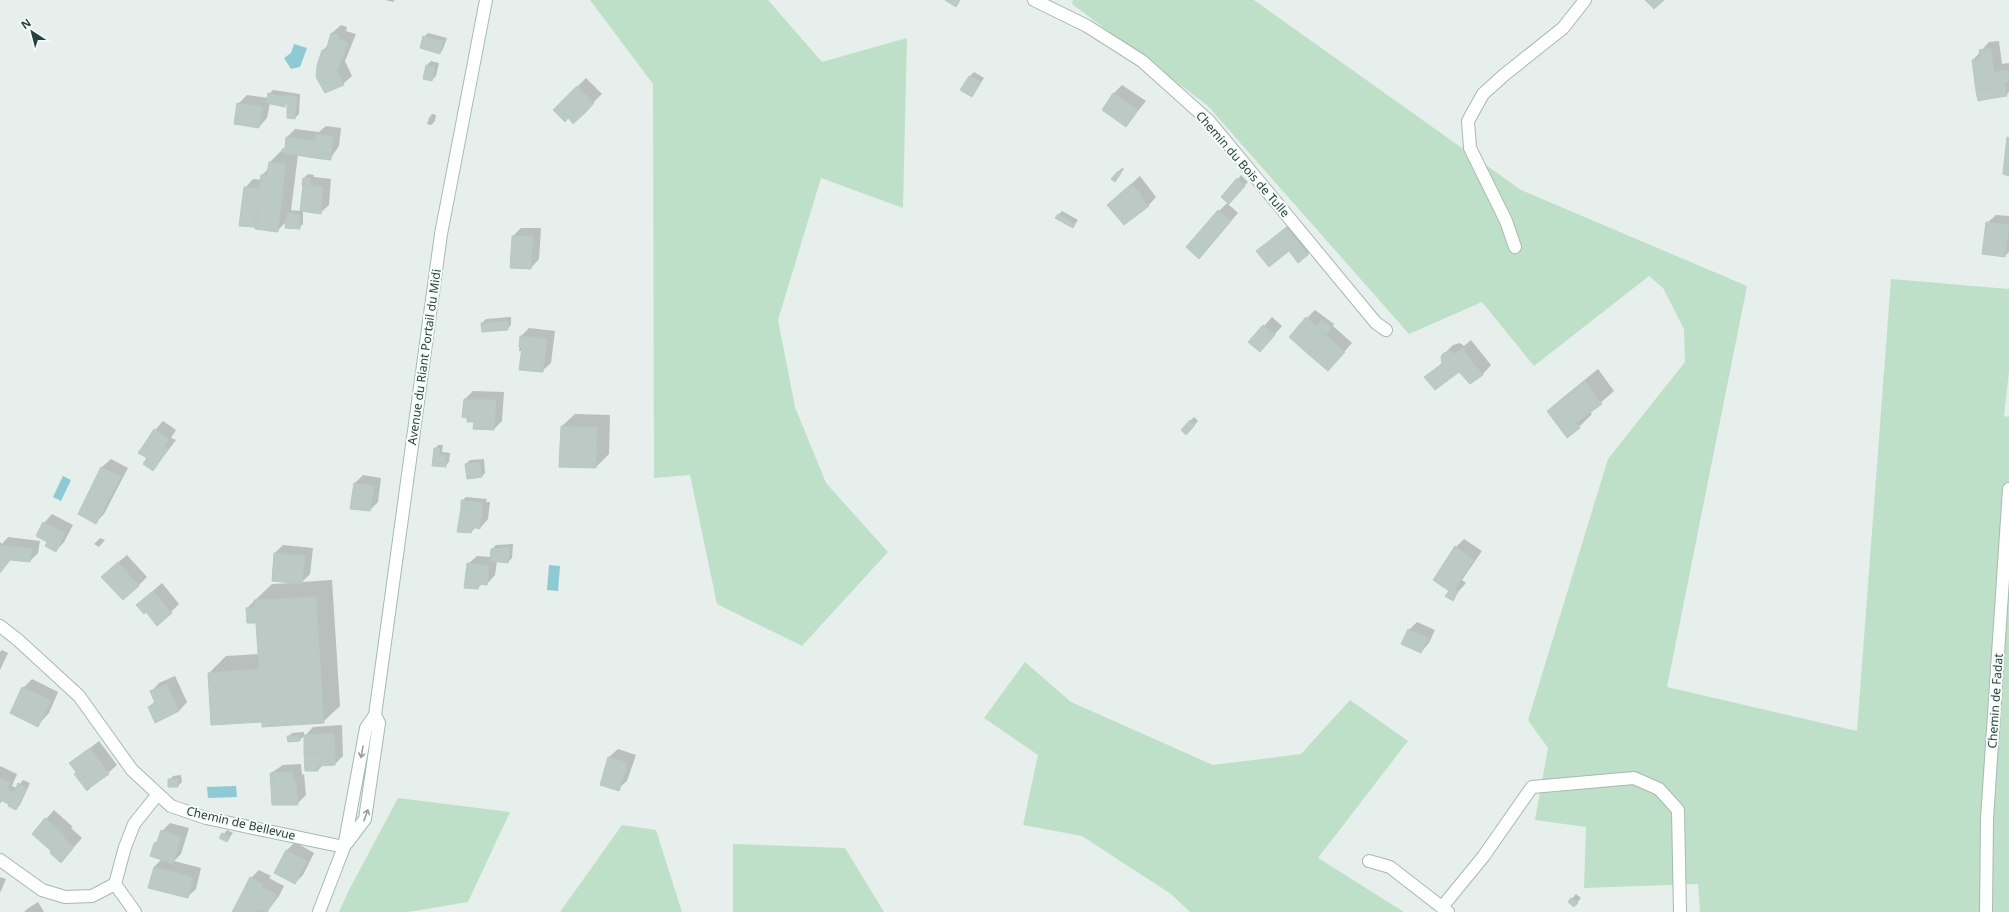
<svg xmlns="http://www.w3.org/2000/svg" width="2009" height="912" font-family="'Noto Sans',sans-serif">
	<rect width="100%" height="100%" fill="#e6efeb"/>
	<path fill="#bfe0c8" d="M590,0H768L822,62L907,38L903,208L821,178L778,320L795,407L826,483L888,552L802,646L717,604L690,475L654,478L653,84Z
		M1073,0H1254L1521,190L1747,286L1667,687L1857,731L1891,279L2009,289V371L2004,416L2009,417V912H1700L1698,884L1584,888L1586,827L1535,820L1548,748L1528,720L1608,459L1685,362L1684,329L1663,288L1649,276L1534,366L1482,302L1409,334L1207,105L1072,4Z
		M1025,662L1071,702L1213,765L1301,754L1350,700L1408,741L1318,858L1404,912H1190L1171,894L1082,836L1023,825L1038,755L984,718Z
		M398,798L510,812L468,902L408,912H339L349,890Z
		M622,825L656,830L682,912H560Z
		M733,844L845,848L884,912H733Z"/>
	<path fill="#8ec9d4" d="M294,44L307,48L300,67L291,69L284,58L291,53Z
		M63,476L71,480L61,501L53,497Z
		M549,565L560,566L558,591L547,590Z
		M236,786L237,797L208,798L207,787Z"/>
	<path fill="#0003" d="M385,0H395L393,2Z
		M341,25L347,27L346,31L356,34L345,61L352,76L343,84L318,66L323,50L329,44L332,33Z
		M428,33L447,38L443,49L440,53L424,37Z
		M1999,41L2002,64L2009,63V92L2006,95L1973,60L1989,42Z
		M431,61L439,63L436,76L432,80L424,78L427,65Z
		M974,72L984,78L972,96L970,76Z
		M586,78L602,94L573,122L568,117L565,120L554,110Z
		M1122,85L1146,101L1126,126L1113,94Z
		M273,90L300,94L299,114L295,118L288,102L284,105L270,103L267,118L259,127L238,104L247,95L268,98L269,94Z
		M432,114L436,115L435,121L431,125L427,124L429,118Z
		M326,126L341,128L339,146L330,159L298,155L291,210L301,211L304,178L308,174L314,175V177L331,179L329,205L320,213L303,211V224L299,228L287,221L277,231L240,225L245,188L253,179L262,180V175L269,168L270,162L287,145V137L295,129L319,132Z
		M1122,168L1124,169L1115,180L1118,172Z
		M1241,175L1248,182L1228,204L1238,213L1207,249L1219,211L1228,202L1238,179Z
		M1140,176L1156,197L1148,206L1117,197Z
		M1062,211L1078,220L1073,227L1058,215Z
		M1996,215L2009,216V252L2005,256L1987,223Z
		M1296,219L1316,246L1308,254L1298,261L1289,250L1257,251Z
		M521,228H541L539,259L531,268L513,236Z
		M1315,310L1334,324L1333,326L1352,343L1336,361L1307,318Z
		M511,317V325L507,329L482,323L486,319Z
		M1272,317L1282,326L1268,342H1250Z
		M529,328L555,331L551,363L542,371L523,351H519L521,336Z
		M1471,340L1491,365L1483,374L1470,383L1460,370L1426,377L1443,362L1445,353L1453,345L1460,343L1464,346Z
		M1598,369L1614,391L1590,412L1592,414L1579,427L1548,411L1561,399Z
		M473,391L504,392L502,421L494,429L468,417L463,416L465,399Z
		M575,414L610,415L609,454L596,467L562,426Z
		M1194,417L1198,421L1190,430V421Z
		M163,421L176,430L171,438L176,440L153,470L148,457L150,436Z
		M438,445H443L442,452L450,453L449,462L445,466L435,449Z
		M111,459L128,468L104,514L96,522L79,514L102,467Z
		M484,459L485,473L481,477L466,464L470,460Z
		M363,475L381,478L378,502L370,510L354,484Z
		M466,497L487,499L486,502H490L488,519L480,528L476,527L471,532L462,501Z
		M52,514L73,525L64,542L56,551L44,523Z
		M8,537L40,541L38,553L30,561L11,559L0,572V542L2,544Z
		M100,538L105,540L99,547L94,544Z
		M1464,539L1482,551L1462,580L1466,583L1452,599L1450,591L1456,547Z
		M513,544L512,558L508,562L497,561L495,575L487,584L482,583L478,588L468,564L477,556L491,557L492,549L496,545Z
		M283,545L313,548L310,574L302,582L332,580L340,706L323,722L263,721L209,673L226,656L259,654L257,622L247,608L272,584L292,583L275,553Z
		M127,555L147,577L138,586L110,569Z
		M162,583L179,604L171,612L146,611L137,605Z
		M1417,622L1435,630L1429,643L1421,652L1409,630Z
		M2,650L8,653L0,670V652Z
		M175,676L187,702L179,711L149,707L155,701L151,692L159,683Z
		M32,679L58,692L49,713L38,725L23,688Z
		M342,725L343,756L335,764L323,765L318,770L305,736L313,727Z
		M304,732V736L300,740L288,737L292,733Z
		M99,741L117,765L108,773L77,772L71,763Z
		M618,749L636,755L627,781L618,789L601,784L609,757Z
		M301,764L302,775L304,774L306,795L297,804L271,773L283,765Z
		M0,766L17,774L12,786L17,788L23,780L30,783L20,805L16,809L3,800L0,803Z
		M181,775L182,782L178,786L169,780L173,776Z
		M54,810L73,827L71,828L82,838L61,862L53,851L33,834Z
		M170,823L189,828L181,854L174,861L201,868L196,889L187,897L149,887L154,867L162,859L155,844L159,839L162,831Z
		M227,830L233,833L227,841L221,838Z
		M295,842L314,853L303,875L295,883L286,851Z
		M259,870L271,876L269,878L284,886L279,896L267,912H233L251,878Z
		M0,877L6,879L0,893Z
		M1576,894L1581,898L1574,906L1569,902Z
		M38,902L44,912H24L27,909Z"/>
	<path fill="#bbcac4" stroke="#b8c9c2" d="M945,0H960L956,7Z
		M1645,0H1664L1654,9Z
		M331,33L339,35L338,39L348,43L337,71L344,85L325,93L316,77L317,66L322,50L326,51Z
		M423,36L443,41L440,54L420,48Z
		M1991,48L1994,72L2009,70V82L2004,83L2007,96L1994,98L1992,89L1976,91L1972,60L1981,58L1979,50Z
		M426,65L435,67L432,81L423,79Z
		M969,76L981,82L972,97L960,90Z
		M577,86L594,103L586,112L583,109L571,121L557,106Z
		M1992,89L1994,98L1978,101L1976,91Z
		M268,93L287,97L285,107L266,103Z
		M1113,93L1138,110L1126,127L1102,110Z
		M287,95L297,97L295,119L287,118Z
		M237,103L263,107L259,128L234,124Z
		M557,106L568,118L565,122L553,110Z
		M583,109L586,112L573,124L571,121Z
		M316,134L333,136L331,155L323,154L322,159L282,153V149H285L286,137L315,141Z
		M2007,137L2009,138V164L2004,163Z
		M323,154L331,155V160L322,159Z
		M269,162L286,164L278,232L255,229L261,175H267Z
		M2004,163L2009,164V176L2003,174Z
		M1118,171L1121,173L1115,182L1111,179Z
		M303,178H310V186L302,185Z
		M1237,178L1245,186L1229,204L1221,197Z
		M1131,184L1142,195L1141,197L1149,206L1124,225L1107,205Z
		M303,185L323,187L321,214L300,211Z
		M244,187L260,189L255,227L239,226Z
		M1218,210L1231,221L1199,259L1186,247Z
		M287,213L300,215V229L285,228Z
		M1058,214L1075,224L1073,228L1055,218Z
		M1986,222L2009,225L2005,257L1982,254Z
		M1287,227L1308,255L1298,263L1289,251L1269,267L1256,251Z
		M512,236H533L531,269L510,268Z
		M1306,317L1326,335L1308,354L1289,337Z
		M1322,320L1331,328L1326,335L1316,326Z
		M507,321L508,330L482,332L481,323Z
		M1263,325L1275,335L1260,352L1248,342Z
		M1326,335L1345,352L1328,371L1308,354Z
		M520,336L547,339L543,372L519,370L522,348L519,347Z
		M1462,348L1483,375L1470,384L1459,372L1435,390L1424,377L1442,364L1441,356L1444,353L1451,351L1455,354Z
		M1585,381L1602,404L1576,423L1580,428L1567,438L1547,411Z
		M464,399L496,400L494,430L473,429L474,422H467V418L462,417Z
		M1190,420L1195,425L1186,435L1181,430Z
		M561,426L597,427L596,468L559,467Z
		M154,429L169,439L164,446L168,449L153,471L143,464L147,458L142,455L153,439L149,437Z
		M149,437L153,439L142,455L138,453Z
		M434,448L440,449L439,455L446,456V467L432,466Z
		M480,462L482,477L467,479L465,464Z
		M101,467L121,476L96,524L78,514Z
		M354,483L374,486L370,511L350,509Z
		M461,500L483,503L482,511L461,508Z
		M461,508L482,511L480,529L472,527L471,533L457,532Z
		M43,522L65,533L56,552L45,546L47,542L36,536Z
		M0,545L32,549L30,562L10,560L0,573Z
		M1455,546L1474,560L1455,589L1458,592L1453,601L1445,596L1449,591L1433,580Z
		M510,547L508,563L490,561L491,549Z
		M274,553L305,556L302,584L272,581Z
		M118,562L139,586L123,600L101,577Z
		M467,563L489,566L487,585L479,584L478,589L464,588Z
		M153,591L172,613L157,626L146,612L144,614L136,605Z
		M316,597L324,723L262,727V722L211,725L208,673L259,669L256,623H247L246,608L255,607L254,600Z
		M1408,629L1428,638L1421,653L1401,644Z
		M167,684L179,711L155,723L148,707L155,703L150,691Z
		M22,687L51,700L40,723L12,709Z
		M12,709L40,723L38,727L10,713Z
		M334,733L335,752L304,753V735Z
		M300,735V741L288,742L287,736Z
		M90,748L109,774L91,787L79,770L76,772L69,763Z
		M335,752V765L318,766V771H305L304,753Z
		M608,757L628,763L619,791L600,785Z
		M79,770L91,787L87,791L74,774Z
		M293,772L294,782H296L298,805H275L273,773Z
		M270,773H273L275,805H272Z
		M0,778L10,782L0,803Z
		M168,779H178V787H168Z
		M18,783L27,788L16,810L8,806Z
		M7,789L14,792L8,804L1,800Z
		M45,818L65,836L63,837L74,847L61,863L50,853L51,851L32,834Z
		M161,830L181,837L173,864L150,856L154,843L157,842Z
		M222,833L230,837L227,842L219,838Z
		M286,850L307,861L295,884L274,873Z
		M154,867L193,877L188,898L148,888Z
		M250,877L263,884L262,887L277,895L271,905L243,891Z
		M243,891L262,901L256,912H232Z
		M1571,898L1578,903L1574,907L1568,902Z
		M262,901L271,905L267,912L257,910Z"/>
	<g fill="none" stroke-linecap="round" stroke-linejoin="round">
		<g stroke="#a8b8b2" stroke-width="14">
			<path id="street" d="M1034,0L1087,26L1142,61L1209,121L1376,323L1386,330
				M1515,247L1506,221L1470,148L1468,121L1483,94L1504,75L1563,28L1585,0
				M0,626L18,640L79,696L132,770L171,806L206,818L344,847
				M0,860L42,890L65,897L92,896L115,884L125,847L134,824L158,794
				M1369,861L1390,867L1448,912
				M115,884L135,912
				M1442,907L1483,857L1532,787L1634,778L1659,789L1678,810L1680,912
				M1986,912L1987,819L2009,489"/>
		</g>
		<g stroke="#a4bbb3" stroke-width="14">
			<path id="secondary" d="M347,843L365,819L379,723L375,715
				M319,912L344,847L366,728L375,715L441,234L486,0"/>
		</g>
		<use href="#street" stroke="#fff" stroke-width="12"/>
		<use href="#secondary" stroke="#fff" stroke-width="12"/>
	</g>
	<defs><path id="oneway-shaft" d="M-6 0H5M1.5-3L5.5 0L1.5 3" fill="none" stroke-width="1.6" stroke-linecap="round" stroke-linejoin="round"/></defs>
	<g stroke="#92a09c">
		<use href="#oneway-shaft" transform="translate(362 752) rotate(100)"/>
		<use href="#oneway-shaft" transform="translate(366 815) rotate(-70)"/>
	</g>
	<g text-anchor="middle" dominant-baseline="central" stroke-width="4" stroke-linejoin="round" paint-order="stroke">
		<g font-size="12" fill="#24423a" stroke="#f7fbf9">
			<text transform="translate(1243 164) rotate(49)">Chemin du Bois de Tulle</text>
			<text transform="translate(424 357) rotate(-82)">Avenue du Riant Portail du Midi</text>
			<text transform="translate(1995 701) rotate(-86)">Chemin de Fadat</text>
			<text transform="translate(241 823) rotate(13)">Chemin de Bellevue</text>
		</g>
	</g>
	<g transform="translate(32 32) rotate(324)" stroke="#f7fbf9" stroke-width="3" paint-order="stroke">
	<path d="M0-3L7 15L0 10L-7 15Z" fill="#24423a"/>
	<text y="-6" font-size="11" font-weight="bold" text-anchor="middle" fill="#24423a">N</text>
	</g>
</svg>
